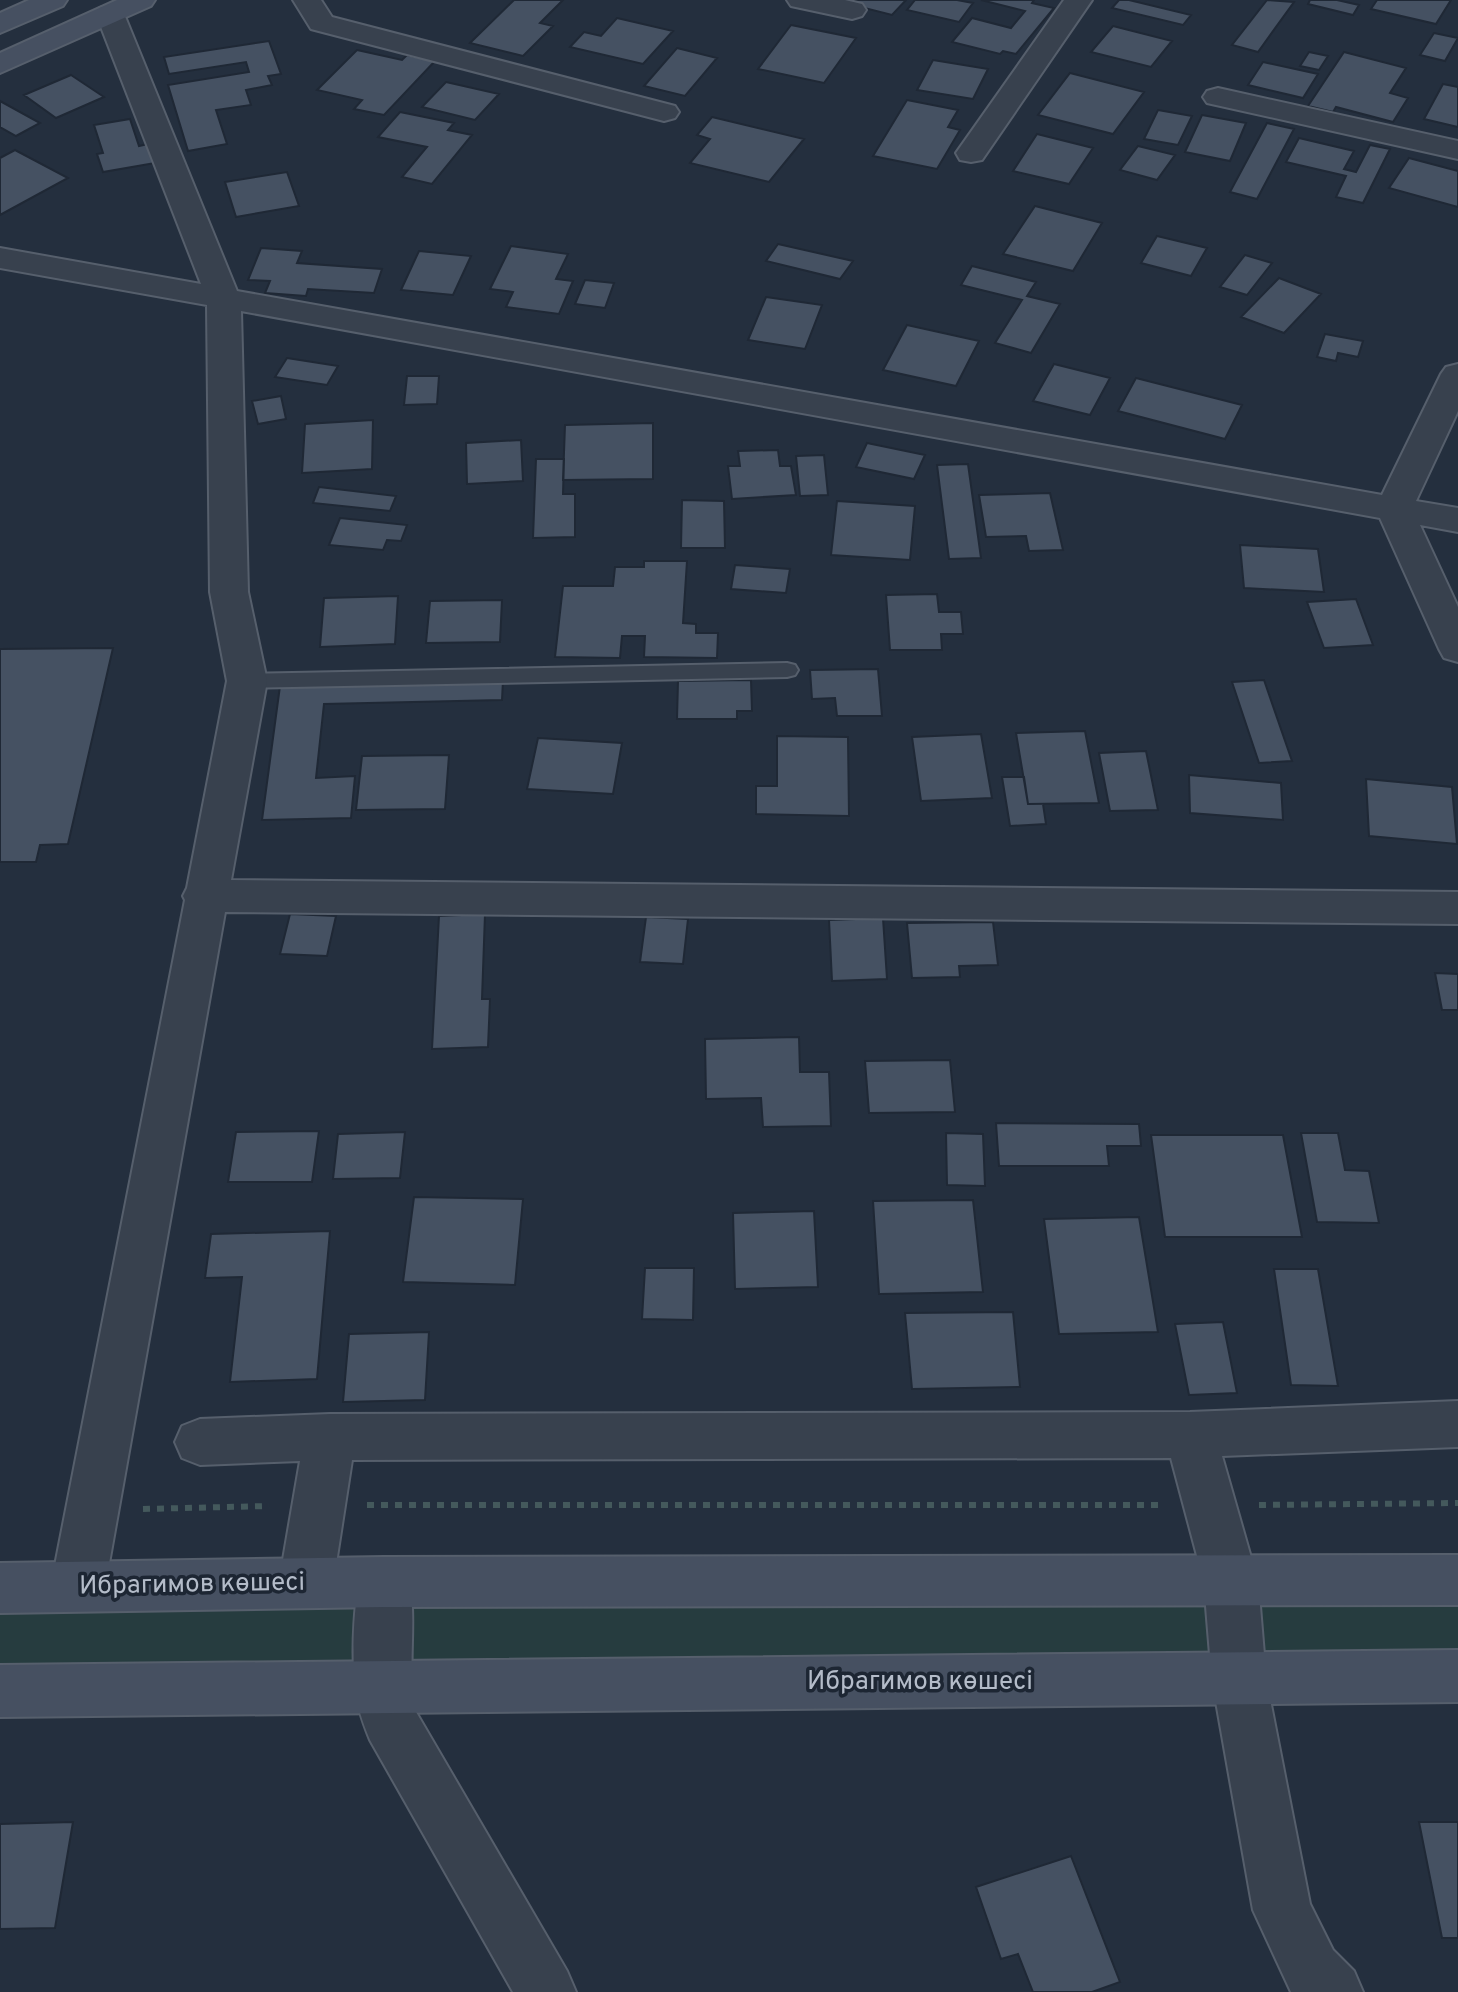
<svg xmlns="http://www.w3.org/2000/svg" width="1458" height="1992" font-family="Overpass,sans-serif">
	<rect width="100%" height="100%" fill="#242f3e"/>
	<path fill="#263c3f" d="M1458,1586V1661L389,1669L393,1590Z
		M372,1593L369,1667L0,1673V1597Z"/>
	<path fill="#455162" stroke="#1f2835" stroke-width="2" d="M514,0H563L540,23L553,26L523,56L470,43Z
		M833,0H906L892,15Z
		M915,0H957L973,3L959,22L907,10Z
		M981,0H1034L1032,3L1054,8L1016,54L1003,51L1000,54L952,42L972,18L1011,28L1025,11Z
		M1119,0H1129L1191,15L1183,25L1112,8Z
		M1267,0L1294,2L1258,52L1232,45Z
		M1310,0H1337L1359,5L1353,15L1308,4Z
		M1377,0H1451L1436,24L1371,9Z
		M617,18L673,31L643,64L570,47L584,32L601,36Z
		M791,25L856,38L824,83L758,69Z
		M1113,26L1172,41L1151,67L1091,52Z
		M1434,33L1458,38L1445,61L1420,55Z
		M269,41L281,74L268,76L272,85L246,90L251,105L216,110L227,144L188,151L168,85L249,72L246,62L169,74L164,57Z
		M677,48L717,58L685,96L644,86Z
		M357,50L402,60L407,55L435,61L384,115L354,109L362,100L317,90Z
		M1309,52L1328,56L1319,70L1300,66Z
		M1344,52L1406,68L1390,93L1408,98L1393,122L1336,107L1333,112L1308,106Z
		M933,60L988,69L973,99L917,90Z
		M1263,62L1318,74L1303,98L1248,85Z
		M1070,73L1144,92L1113,134L1038,115Z
		M71,75L104,97L56,118L24,95Z
		M446,82L499,94L475,120L422,107Z
		M1443,84L1458,87V127L1424,119Z
		M907,100L958,110L948,127L960,130L937,169L873,156Z
		M0,101L40,123L16,136L0,127Z
		M1158,110L1192,116L1178,145L1144,139Z
		M400,112L454,123L448,130L472,135L432,184L402,177L427,147L378,137Z
		M1202,115L1246,123L1230,161L1185,152Z
		M712,117L804,139L769,182L690,163L710,139L697,135Z
		M130,119L139,146L148,144L155,163L103,172L97,154L103,153L94,125Z
		M1267,123L1294,129L1257,199L1230,192Z
		M1037,134L1093,148L1069,184L1013,171Z
		M1299,138L1354,151L1344,169L1356,172L1370,145L1390,149L1363,203L1336,197L1346,176L1286,162Z
		M1138,146L1175,155L1157,180L1120,170Z
		M15,150L68,178L0,215V158Z
		M1409,158L1458,171V207L1389,188Z
		M287,172L299,206L236,217L225,182Z
		M1035,206L1102,223L1073,271L1003,254Z
		M1157,236L1207,248L1191,276L1141,263Z
		M778,244L853,261L840,279L766,261Z
		M511,246L568,254L556,279L573,281L559,314L506,307L513,292L490,289Z
		M261,248L302,251L297,263L382,269L374,293L308,289L306,296L265,293L270,281L248,280Z
		M419,251L471,256L453,295L401,290Z
		M1245,255L1272,263L1247,295L1220,287Z
		M972,266L1036,282L1027,296L1060,304L1031,353L995,343L1022,300L961,285Z
		M1279,278L1321,294L1284,333L1241,317Z
		M585,280L614,283L605,308L575,304Z
		M766,297L822,305L805,349L748,340Z
		M907,325L979,341L956,386L883,370Z
		M1325,334L1363,341L1358,357L1338,353L1336,361L1317,357Z
		M287,358L338,366L327,385L275,377Z
		M1054,364L1110,378L1090,415L1033,401Z
		M407,376H439L437,404L404,405Z
		M1136,378L1242,405L1225,439L1118,411Z
		M281,396L286,419L258,424L252,401Z
		M373,420L372,469L302,473L305,424Z
		M653,423V479L563,480L565,425Z
		M521,440L523,481L467,484L466,443Z
		M867,443L925,455L914,479L856,467Z
		M778,450L780,466H791L796,495L732,499L728,466H740L738,451Z
		M824,455L828,495L800,496L796,456Z
		M536,459H564L563,494H575V537L533,538Z
		M968,464L981,558L949,559L937,465Z
		M319,487L396,496L390,511L313,503Z
		M1050,493L1063,550L1029,551L1026,536L986,537L979,495Z
		M682,500L724,501L725,548H681Z
		M837,501L915,506L910,560L831,555Z
		M340,518L407,525L401,541L387,540L383,550L329,545Z
		M1240,545L1318,549L1324,592L1244,588Z
		M644,561H687L683,623L696,624V633H718L717,658L644,657L645,636H622L620,658L555,657L563,586H613L615,567H644Z
		M735,565L790,569L786,593L731,589Z
		M937,594L939,612H961L963,634H941L942,650H890L886,595Z
		M398,596L395,644L320,647L324,598Z
		M1356,599L1373,645L1324,648L1307,602Z
		M502,600L500,642L426,643L430,601Z
		M113,648L68,844L40,845L36,862H0V649Z
		M878,669L882,716H837L835,698L812,699L810,670Z
		M503,680L502,700L324,704L316,778L355,776L351,818L262,820L280,686Z
		M751,680L752,711H737V719H677L678,681Z
		M1264,680L1292,761L1259,763L1232,682Z
		M1085,731L1099,803L1028,804L1016,733Z
		M981,734L992,798L921,801L912,737Z
		M777,736L848,737L849,816L756,814V786H777Z
		M538,738L622,743L613,794L527,789Z
		M1146,751L1158,810L1110,811L1099,753Z
		M449,755L445,809L356,810L362,756Z
		M1189,775L1281,783L1283,820L1190,813Z
		M1002,777H1024L1028,804H1043L1046,824L1010,826Z
		M1366,779L1452,787L1457,844L1369,836Z
		M290,914L336,916L327,956L280,954Z
		M485,914L482,999H490L488,1047L432,1049L439,916Z
		M646,917L688,919L683,964L640,962Z
		M883,918L887,979L832,981L829,920Z
		M993,922L998,965L959,966L960,977L912,978L907,923Z
		M1435,973L1458,974V1010H1442Z
		M799,1037L800,1072H829L831,1126L763,1127L761,1098L706,1099L705,1039Z
		M950,1060L955,1112L869,1113L865,1061Z
		M996,1123L1139,1124L1141,1146H1107L1109,1166H999Z
		M319,1131L312,1182H228L236,1132Z
		M405,1132L400,1178L333,1179L338,1134Z
		M946,1133L983,1134L985,1186L947,1185Z
		M1301,1133H1338L1345,1170L1369,1171L1379,1223L1317,1222Z
		M1151,1135H1283L1302,1237H1165Z
		M414,1197L523,1199L515,1285L403,1282Z
		M973,1200L983,1292L879,1294L873,1201Z
		M814,1211L818,1287L735,1289L733,1213Z
		M1139,1217L1158,1332L1059,1334L1044,1219Z
		M330,1231L317,1379L230,1382L242,1277L205,1278L211,1234Z
		M645,1268H694L693,1320L642,1319Z
		M1274,1269H1318L1338,1386L1291,1385Z
		M1013,1312L1020,1387L912,1389L905,1313Z
		M1223,1322L1237,1393L1189,1395L1175,1324Z
		M429,1332L425,1400L343,1402L349,1334Z
		M73,1822L55,1928L0,1929V1824Z
		M1419,1822H1458V1938H1442Z
		M1071,1856L1120,1982L1092,1992H1033L1018,1954L1001,1959L976,1887Z"/>
	<g fill="none" stroke-linecap="round" stroke-linejoin="round">
		<g stroke="#565f6c" stroke-width="4">
			<path id="lane" d="M787,663L795,665L798,670L795,675L787,677L247,688L239,686L236,681L239,676L247,674Z"/>
		</g>
		<g stroke="#565f6c" stroke-width="4">
			<path id="street" d="M293,0H321L332,17L675,106L679,112L675,118L664,121L311,29Z
				M787,0H845L862,4L866,10L862,16L852,19L791,6Z
				M1064,0H1092L982,160L971,162L960,160L956,153Z
				M110,5L120,8L124,14L237,291L1382,495L1441,374L1446,367L1458,364V411L1416,501L1458,508V532L1420,525L1458,607V662L1444,658L1439,649L1380,518L241,311L248,592L267,681L231,880L1458,892V924L225,912L105,1586L97,1604L78,1611L59,1604L51,1586L185,900L183,896L187,888L227,681L210,592L207,305L0,268V248L201,284L96,14L100,8Z
				M1218,88L1458,141V159L1207,103L1203,97L1207,91Z
				M1458,1401V1447L1222,1456L1258,1582L1266,1679L1310,1904L1333,1950L1354,1971L1363,1992H1291L1253,1910L1212,1679L1204,1582L1171,1458L352,1460L333,1583L325,1601L306,1608L287,1601L279,1583L300,1461L200,1465L182,1458L175,1442L182,1426L200,1419L330,1414L1190,1412Z
				M384,1557L403,1564C422,1607 404,1665 416,1712L567,1971L576,1992H513L370,1740C363,1723 356,1704 355,1685C352,1654 353,1592 365,1564Z"/>
		</g>
		<g stroke="#565f6c" stroke-width="4">
			<path id="secondary" d="M29,0H67L63,6L0,33V13Z
				M117,0H155L151,6L0,73V53Z
				M1458,1555V1605L384,1607L0,1613V1563L384,1557Z
				M1458,1650V1702L0,1717V1665Z"/>
		</g>
		<path stroke="#44595c" stroke-width="6" stroke-dasharray="7 7" stroke-linecap="butt" d="M367,1505H1161
			M1259,1505L1458,1503
			M143,1509L269,1506"/>
		<use href="#lane" fill="#38414e" fill-rule="evenodd"/>
		<use href="#street" fill="#38414e" fill-rule="evenodd"/>
		<use href="#secondary" fill="#465061" fill-rule="evenodd"/>
	</g>
	<g text-anchor="middle" dominant-baseline="central" stroke-width="7" stroke-linejoin="round" paint-order="stroke">
		<g font-size="26" fill="#b4bcc9" stroke="#1d2633">
			<text transform="translate(192 1585) rotate(-1)">Ибрагимов көшесі</text>
			<text x="920" y="1682">Ибрагимов көшесі</text>
		</g>
	</g>
</svg>
